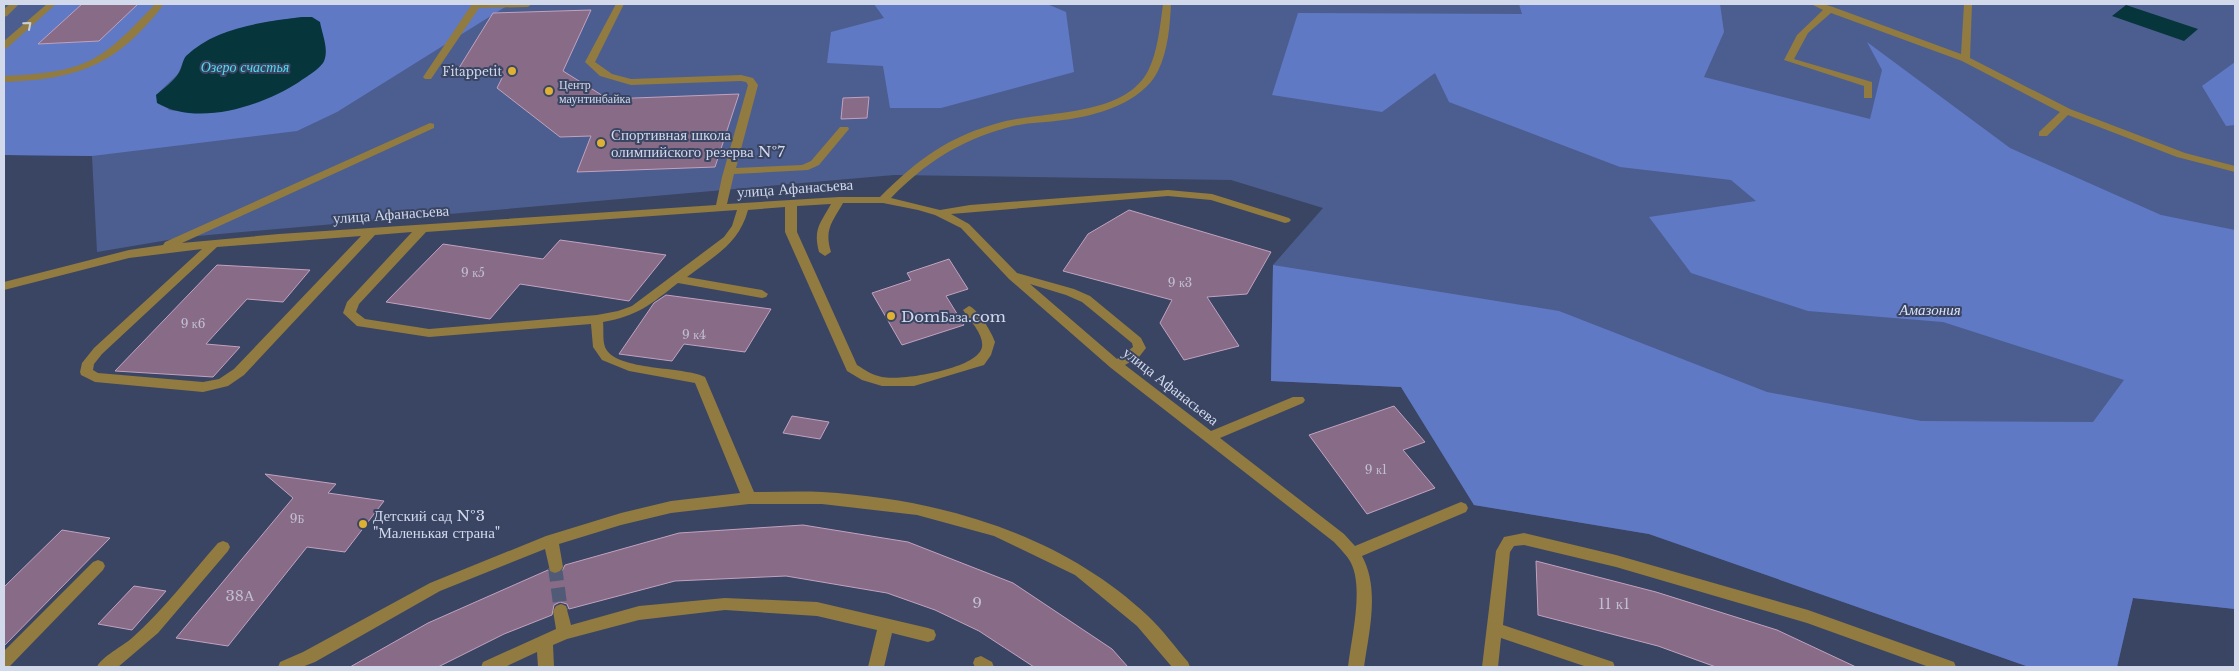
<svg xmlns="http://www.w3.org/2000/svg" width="2239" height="671" font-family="'Libre Baskerville',serif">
	<rect width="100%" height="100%" fill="#3a4563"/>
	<path fill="#4c5e90" d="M4,4H2235V609L2133,598L2117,667H2029L1649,534L1474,505L1401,387L1271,381L1273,265L1323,208L1231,180L894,175L186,237L97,252L92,156L4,155Z"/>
	<path fill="#5f79c5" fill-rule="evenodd" d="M52,4H82L39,44L78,42L118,4H510L337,112L297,131L92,156L4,155V46ZM302,17H312L225,111L193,113L169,110L156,95L178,74L185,58L221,34L267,22Z
		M874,4H1047L1066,12L1074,72L941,108H890L883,66L827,63L831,32L884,18Z
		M1519,4H1720L1724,32L1704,77L1870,119L1882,70L1867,42L2010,148L2161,215L2235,230V609L2133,598L2117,667H2029L1649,534L1474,505L1401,387L1271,381L1273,265L1559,311L1767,392L1921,421L2093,422L2124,380L1943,322L1808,311L1691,273L1649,217L1756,201L1731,180L1620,167L1449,102L1435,73L1382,112L1272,95L1298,13L1522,14Z
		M2235,62V125L2226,126L2202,86Z"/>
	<path fill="#06353b" d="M2126,5L2198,29L2184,41L2112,16Z
		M302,17H312L320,22C322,34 330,51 323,63C317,71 307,76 299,82C262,106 198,127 157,103L156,95C163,89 173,82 178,74C182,69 182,61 186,56C216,27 263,22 302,17Z"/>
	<path fill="#886b86" stroke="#c1a2bf" d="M82,4H138L99,41L38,44Z
		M591,10L563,71L608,99L739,94L715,167L577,172L591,136L560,137L497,88L504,74L454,76L493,13Z
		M869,97L867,118L841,119L843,98Z
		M1129,210L1271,252L1247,294L1207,297L1239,346L1184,360L1160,323L1172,300L1063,271L1088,234Z
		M560,240L666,255L629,301L520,284L490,319L386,302L443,244L543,259Z
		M949,259L968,289L946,296L964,325L902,345L872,293L911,280L907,273Z
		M217,265L310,270L283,302L247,299L206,344L240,347L213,377L115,371Z
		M666,295L771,309L745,352L684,344L672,361L619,354L654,303Z
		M1394,406L1425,442L1403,450L1435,488L1367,514L1309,435Z
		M792,416L829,422L820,439L783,433Z
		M265,474L336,484L328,493L384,501L345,552L307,547L228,646L176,638L293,498Z
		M803,525L908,542L1013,583L1112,649L1128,667H1034L979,631L935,610L887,593L786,576L675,581L569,609L567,604L560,602L554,605L552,615L504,634L438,667H350L428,623L548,570L554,575L561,573L565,565L679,533Z
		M62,530L110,538L4,646V587Z
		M1536,561L1656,592L1777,630L1856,667H1716L1658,646L1538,615Z
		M134,586L166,591L132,630L98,624Z"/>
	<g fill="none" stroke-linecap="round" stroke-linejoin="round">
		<path stroke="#515b77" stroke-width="14" stroke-dasharray="14 7" stroke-linecap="butt" d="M555,567L561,611"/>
		<path fill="#917b41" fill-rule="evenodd" d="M10,4H19L7,16L4,17V9Z
			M47,4H56L7,48L4,49V41Z
			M155,4H164C117,65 80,79 4,82V76C86,72 100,63 155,4Z
			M472,4H532L528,7L479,8L431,79H425L423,77Z
			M616,4H624L595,62L612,74L631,79L741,75L753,78L758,85L736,168L802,165L811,161L840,127H848L849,129L819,165L808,170L734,174L727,204L839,197H880C918,159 949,136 1002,122C1044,111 1124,117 1148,71C1158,51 1160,26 1163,4H1171C1170,25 1168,51 1158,71C1142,103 1096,116 1063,120C1044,123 1025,122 1006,128C959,141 925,163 891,198L940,210L970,205L1168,190L1212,194L1289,218L1291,220L1289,222L1285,223L1211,200L1168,196L951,214L969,224L1017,273L1074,289L1090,296L1141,338L1146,348L1139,357L1125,365L1211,431L1293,397H1303L1305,400L1303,403L1220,438L1344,534L1355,546L1456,504L1461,502L1466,504L1468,508L1466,512L1362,556C1380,589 1369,632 1364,667H1348C1351,639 1364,589 1351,563C1347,555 1340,549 1334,542L1111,368L1009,279L961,228L935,215L918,210L883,203H843C832,223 824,229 831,252L825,256L819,252C813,229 820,224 831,204L797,206V232L857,365C865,370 872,375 882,377C901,381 978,369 982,347C984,334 970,321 963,310L969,306C978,309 992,333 995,342L991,355L984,365L914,386H882L862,380L847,371L785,232V207L748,210C739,244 714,256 687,277L762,290L768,294L766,297L762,298L678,283C651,304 638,316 603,322C604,330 602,342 606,349C618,371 683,366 705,377L754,492C776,492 799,491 822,492C940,499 1061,534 1148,616C1163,630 1175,647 1188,662L1190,667H1172L1137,626L1075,575L994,536L917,515L822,504H749L671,513L621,525L559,544L563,567L560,571L555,573L550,571L545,549L440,591L315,662L302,667H278L280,662L303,652L430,583L546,536L621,513L671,501L740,493L695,383L629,371L602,360L593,347L591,324L429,337L357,326L343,313L347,302L412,232L375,235L244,375L228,386L203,392L95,382L81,375L80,372L82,363L94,348L202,249L129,258L4,290V282L129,250L163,245L165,242L430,123L434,124V128L182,243L279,234L716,205L722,177L748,85L746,82L741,81L631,85L600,76L585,62ZM737,210L732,226L724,237L632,306L618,311L597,315L429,329L365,319L356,312L359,304L426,232ZM361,236L234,369L219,379L203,382L98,373L93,370L94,364L102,354L217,247ZM1030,284L1066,295L1082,302L1132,343L1133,347L1117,359Z
			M1811,4H1823L1833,7L1961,54L1964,4H1972L1970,58L2070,109L2185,153L2235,166V172L2177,157L2068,115L2047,136H2039V132L2060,112L1962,61L1831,13L1808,33L1794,59L1872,82V98H1864V86L1784,60L1797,35L1823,10Z
			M1524,533L1616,555L1808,610L1954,662L1956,667H1929L1807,623L1616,567L1524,545L1514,546L1510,552L1503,625L1613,662L1615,667H1587L1501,638L1498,667H1482L1496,551L1504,537Z
			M223,541L228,543L230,547L228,551L158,633L118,667H97C101,657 123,646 132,638C164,609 190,575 218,543Z
			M98,560L103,562L105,566L103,570L10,666L4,667V651L93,562Z
			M725,598L817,602L928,628L934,630L936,635L934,640L928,642L892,633L884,667H868L877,630L817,616L725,610L639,620L567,639L553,645L554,667H538L537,652L505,667H481L483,662L556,629L553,611L556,606L561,604L566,606L571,625L639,606Z
			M981,656L992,662L994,667H975L973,663L975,658Z"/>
	</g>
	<defs><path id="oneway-chevron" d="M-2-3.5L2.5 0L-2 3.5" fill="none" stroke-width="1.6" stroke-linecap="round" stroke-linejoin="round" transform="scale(1.25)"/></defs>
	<use stroke="#cbd0da" href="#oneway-chevron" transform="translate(28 25) rotate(-41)"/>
	<g fill="#deb133" stroke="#3a4563" stroke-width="2">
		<circle cx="512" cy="71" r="5"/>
		<circle cx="549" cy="91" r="5"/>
		<circle cx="601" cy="143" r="5"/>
		<circle cx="891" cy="316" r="5"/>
		<circle cx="363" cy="524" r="5"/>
	</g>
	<g text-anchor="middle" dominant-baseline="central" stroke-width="4" stroke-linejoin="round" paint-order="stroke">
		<g font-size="12" fill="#d1d9eb" stroke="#3a4563" text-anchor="end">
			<text x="502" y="71">Fitappetit</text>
			<text x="559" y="84" text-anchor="start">Центр<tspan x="559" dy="14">маунтинбайка</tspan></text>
		</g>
		<g font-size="12" fill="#bfbed2">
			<text x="473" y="272">9 к5</text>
			<text x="1180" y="282">9 к3</text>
			<text x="193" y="323">9 к6</text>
			<text x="694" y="334">9 к4</text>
			<text x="1376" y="469">9 к1</text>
			<text x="297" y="518">9Б</text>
		</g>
		<g font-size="14" font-style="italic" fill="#50dbef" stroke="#3a4563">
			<text x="245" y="67">Озеро счастья</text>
		</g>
		<g font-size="15" fill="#d1d9eb" stroke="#3a4563" text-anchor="start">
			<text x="611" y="134">Спортивная школа<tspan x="611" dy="17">олимпийского резерва №7</tspan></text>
			<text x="901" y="316">DomБаза.com</text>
			<text x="373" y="515">Детский сад №3<tspan x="373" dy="17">"Маленькая страна"</tspan></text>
		</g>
		<g font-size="15" fill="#d1d9eb" stroke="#3a4563">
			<text transform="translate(795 188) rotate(-4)">улица Афанасьева</text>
			<text transform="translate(391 214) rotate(-4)">улица Афанасьева</text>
			<text transform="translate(1171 386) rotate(38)">улица Афанасьева</text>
		</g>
		<g font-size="15" font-style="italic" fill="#d9e1f6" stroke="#3a4563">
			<text x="1930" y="309">Амазония</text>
		</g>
		<g font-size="15" fill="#bfbed2">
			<text x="240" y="595">38А</text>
			<text x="977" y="602">9</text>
			<text x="1614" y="603">11 к1</text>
		</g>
	</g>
	<rect width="2239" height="671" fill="none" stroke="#d1d9eb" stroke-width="10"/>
</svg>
